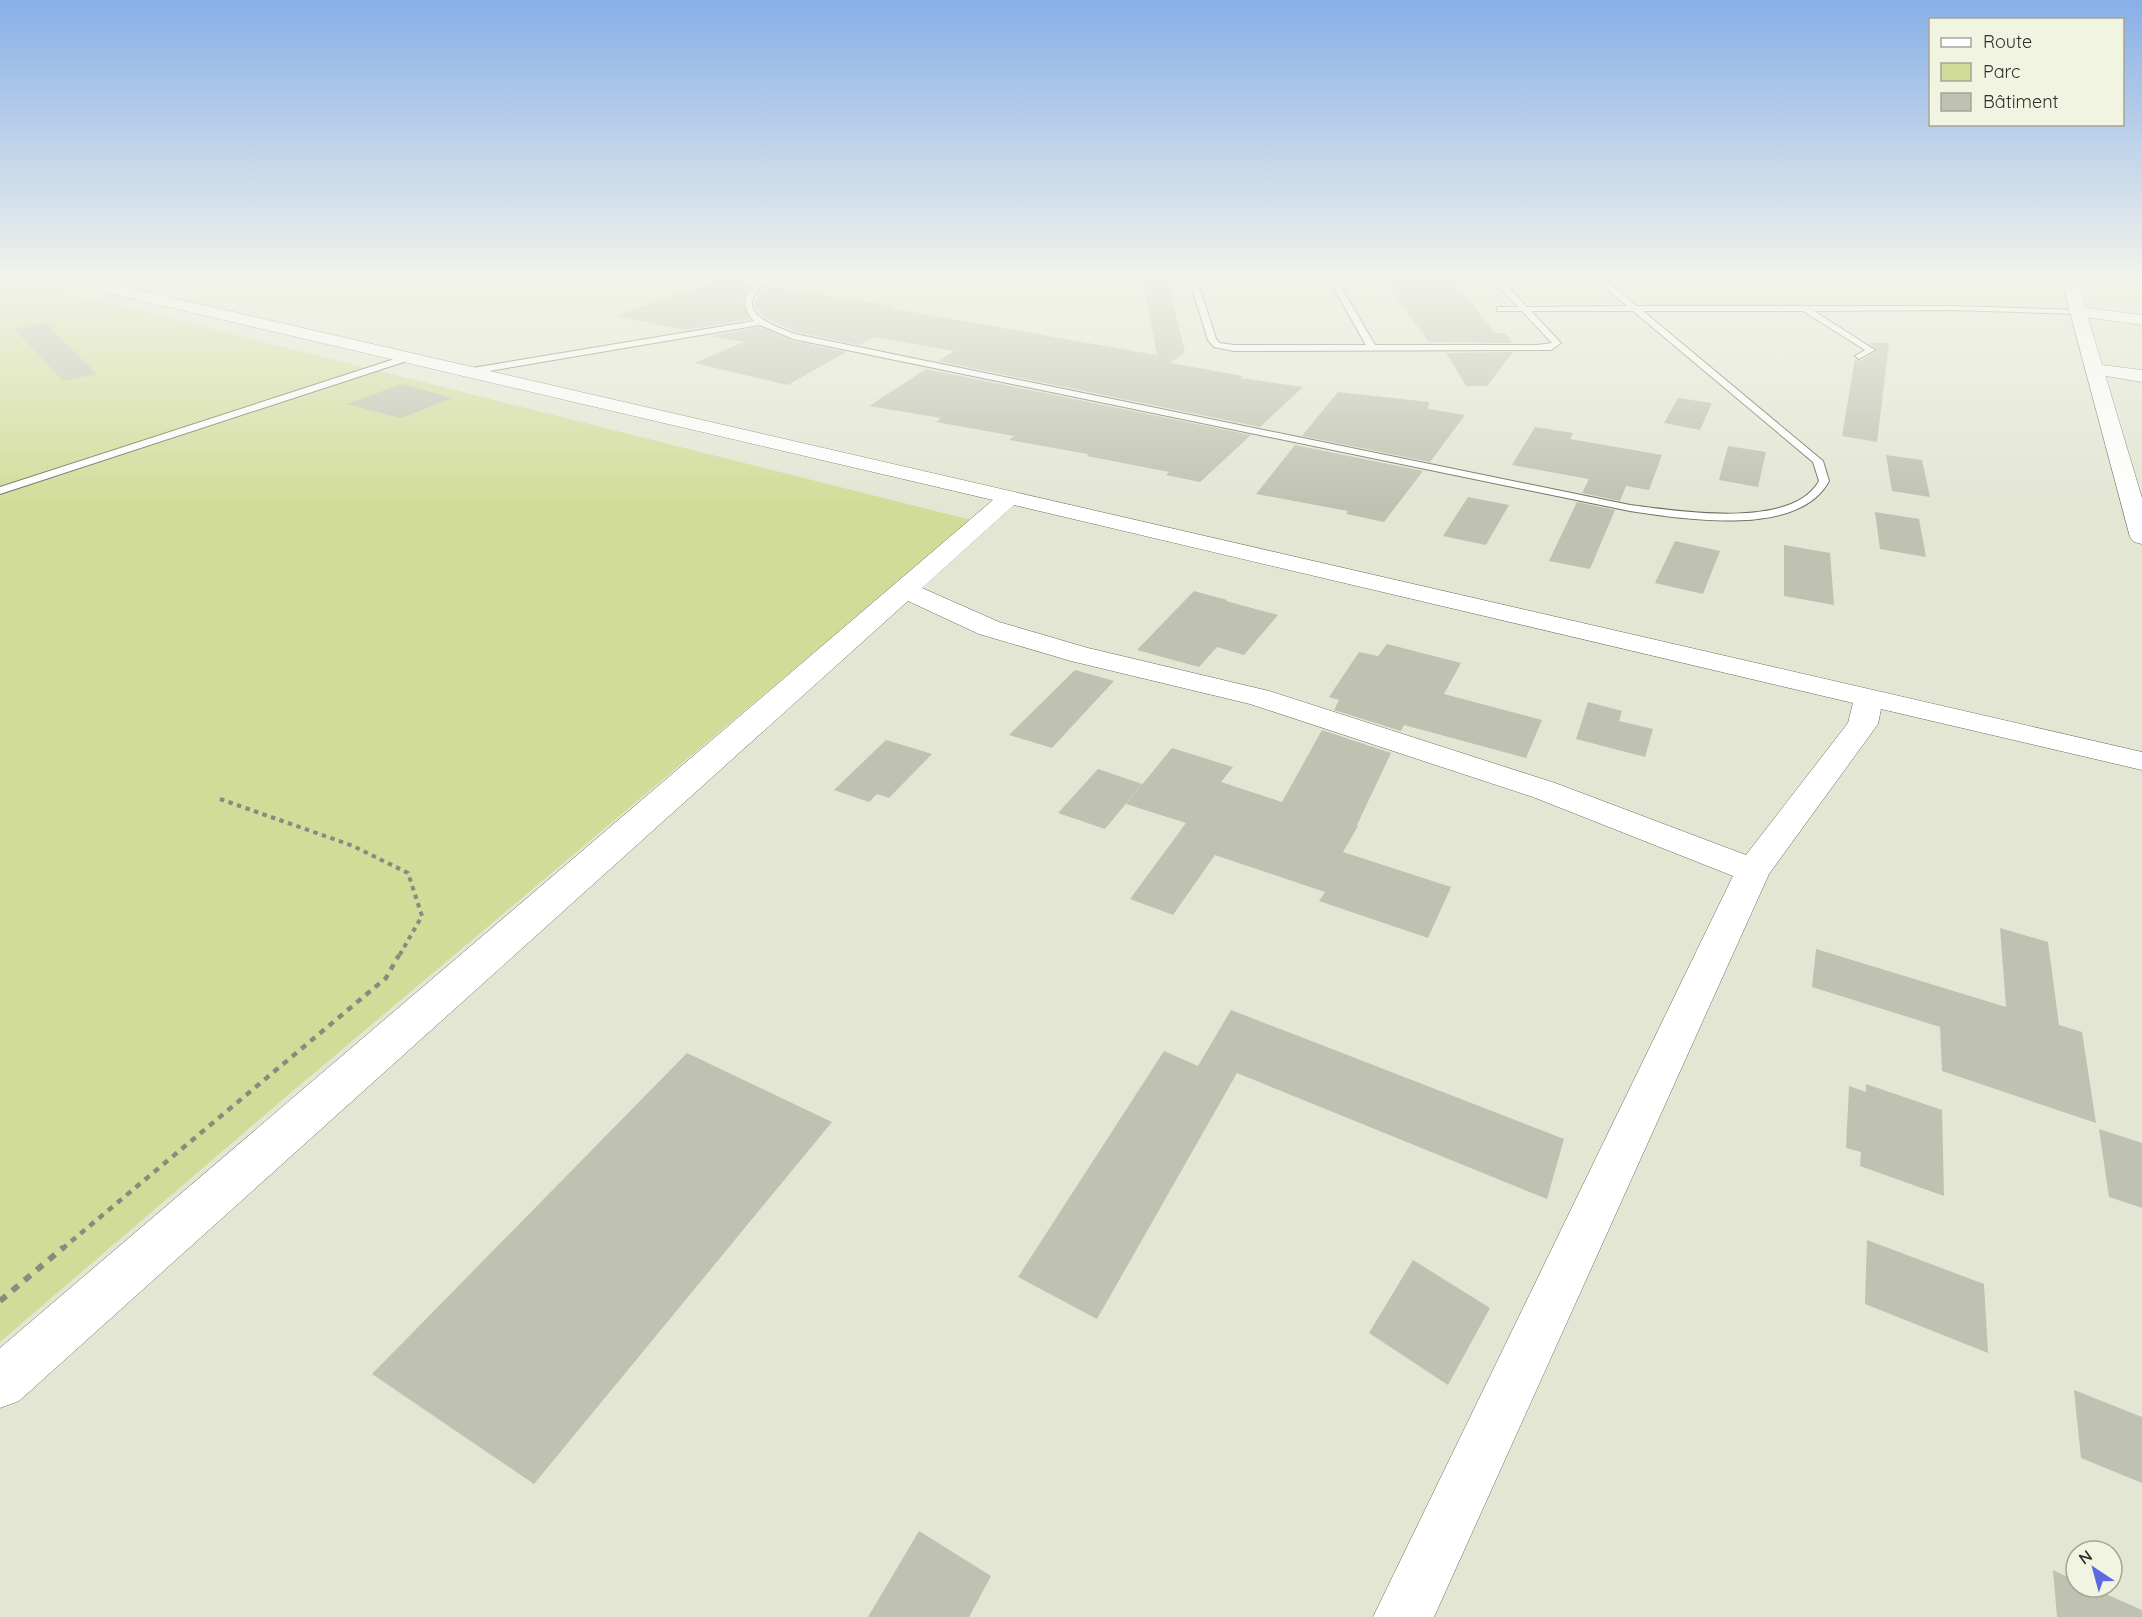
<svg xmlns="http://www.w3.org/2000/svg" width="2142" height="1617" font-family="Quicksand,sans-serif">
	<rect width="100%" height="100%" fill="#e3e6d3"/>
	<path fill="#d2dc99" d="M0,283L35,291L49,288L971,520L288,1095L0,1342Z"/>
	<path fill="#bfc2b0" d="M721,278L752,283L746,292L743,303L750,319L685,330L616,316Z
		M1142,278H1167L1185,352L1170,363L1243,376L1240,378L1303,387L1260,427L938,361L954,351L874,337L860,345L796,332L764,317L755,306V300L765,286L895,306L889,308L1157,355Z
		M1383,281H1455L1495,333H1505L1513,343L1429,342Z
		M45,323L97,374L63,381L14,329Z
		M760,327L793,341L846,352L788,385L694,363L744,342L711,336Z
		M1869,343H1889L1877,442L1842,436L1855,359L1860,361L1877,351Z
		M1513,352L1487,386H1466L1446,353Z
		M926,369L1251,435L1200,482L1166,475L1169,472L1087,456L1088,454L1009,440L1014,436L936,422L941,418L869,406Z
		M402,384L453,398L401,418L347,404Z
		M1338,392L1429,402L1428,409L1465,415L1430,462L1302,436Z
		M1678,398L1712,403L1700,430L1664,423Z
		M1535,427L1573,433L1570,439L1662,455L1649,490L1626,486L1620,501L1582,493L1589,479L1512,465Z
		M1295,445L1423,471L1384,522L1346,514L1348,511L1256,494Z
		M1728,446L1766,452L1758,487L1719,480Z
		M1886,455L1922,460L1930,497L1892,491Z
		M1468,497L1509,505L1486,545L1443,536Z
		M1577,502L1615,510L1590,569L1549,561Z
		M1875,512L1919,519L1926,557L1880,549Z
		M1675,541L1720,551L1703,594L1655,583Z
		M1784,545L1830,553L1834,605L1784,596Z
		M1194,591L1227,600L1226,601L1278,615L1244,655L1217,647L1199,667L1137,650Z
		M1387,644L1461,663L1444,694L1542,720L1526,758L1404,725L1401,731L1334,710L1339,700L1329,697L1359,652L1378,656Z
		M1075,670L1114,681L1052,748L1009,735Z
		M1588,702L1622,711L1619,721L1653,729L1645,757L1576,739Z
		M1322,730L1391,753L1357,825L1358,826L1343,852L1451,887L1428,938L1319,901L1325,892L1215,855L1173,915L1130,899L1186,823L1126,804L1172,748L1233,767L1221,782L1282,802Z
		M886,740L932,754L889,798L877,794L869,802L834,790Z
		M1098,769L1142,784L1105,829L1058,813Z
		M2000,928L2048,942L2059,1025L2082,1032L2096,1123L1942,1071L1940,1027L1812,987L1816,949L2006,1007Z
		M1231,1010L1564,1139L1547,1199L1237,1073L1097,1319L1018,1277L1164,1051L1198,1066Z
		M687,1053L832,1122L534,1484L372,1374Z
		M1866,1084L1942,1110L1944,1196L1860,1166L1861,1152L1846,1148L1849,1086L1866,1092Z
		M2099,1129L2142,1143V1208L2109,1197Z
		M1867,1240L1984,1284L1988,1353L1865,1304Z
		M1413,1260L1490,1308L1448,1385L1369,1333Z
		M2074,1390L2142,1417V1483L2081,1458Z
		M919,1531L991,1576L969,1617H868Z
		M2053,1570L2076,1581V1587H2090L2142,1610V1617H2057Z"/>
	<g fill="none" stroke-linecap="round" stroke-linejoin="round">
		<g stroke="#6c6f5e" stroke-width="2">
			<path id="lane" d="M762,278H772C767,282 760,285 757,291C738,315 779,328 795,334L1630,505C1677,511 1792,530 1819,481L1813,462L1633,311H1531L1561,343L1551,350L1234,351L1214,347L1208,340L1191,285L1198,278H1207L1199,285L1216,339L1220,343L1234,345H1366L1328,278H1336L1375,345H1537L1552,343L1522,311H1497V307H1518L1497,285L1483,278L1503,281L1527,307L1627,306L1594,278H1603L1637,306H1952L2078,310L2082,312L2078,314L1952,310L1814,311L1875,350L1859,359L1855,356L1865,350L1803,311H1643L1823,461L1829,481C1799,538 1683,519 1630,511L793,339L760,325L466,375L461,372L466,369L754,321C739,305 745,290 762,278Z
				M410,354L413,355V359L0,494V487Z"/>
		</g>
		<g stroke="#6c6f5e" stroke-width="1">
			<path id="street" d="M59,278H86L2142,752V770L1881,709L1878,724L1769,874L1434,1617H1373L1733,876L1533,797L1250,704L1071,661L979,634L908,601L19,1401L0,1408V1348L993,500L66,283ZM1014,505L1853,703L1848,723L1746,855L1555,783L1269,691L1088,648L999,622L922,588Z
				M2078,307L2142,315V325L2072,315L2070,312Z
				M2094,364L2142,370V382L2088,373L2085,369L2088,365Z"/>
		</g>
		<g stroke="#6c6f5e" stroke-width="1">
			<path id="secondary" d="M2061,278H2076L2142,498V544L2134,542L2130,537Z"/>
		</g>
		<path stroke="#898b7e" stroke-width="4" stroke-dasharray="4.5 4.5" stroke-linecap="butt" d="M220,799L353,846L408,873L422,916L399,956"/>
		<path stroke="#898b7e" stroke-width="4.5" stroke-dasharray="6 6" stroke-linecap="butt" d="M62,1249L386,978L399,955"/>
		<path stroke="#898b7e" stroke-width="6" stroke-dasharray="8 8" stroke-linecap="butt" d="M0,1301L64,1247"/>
		<use href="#lane" fill="#fff" fill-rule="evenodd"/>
		<use href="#street" fill="#fff" fill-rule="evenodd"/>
		<use href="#secondary" fill="#fff" fill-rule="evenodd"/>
	</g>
	<linearGradient id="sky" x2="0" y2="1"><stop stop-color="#88afe8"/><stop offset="0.55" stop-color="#f2f4eb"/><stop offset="1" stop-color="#f2f4eb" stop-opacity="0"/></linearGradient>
	<rect width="2142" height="505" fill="url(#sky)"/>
	<rect x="1929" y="18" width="195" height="108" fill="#f0f4e0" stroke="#a3a697" stroke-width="1.5"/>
	<rect x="1941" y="38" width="30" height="9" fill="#ffffff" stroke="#a3a697" stroke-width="1.5"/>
	<text x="1983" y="48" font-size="18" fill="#30312a">Route</text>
	<rect x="1941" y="63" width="30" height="18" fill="#d2dc99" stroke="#a3a697" stroke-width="1.5"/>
	<text x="1983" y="78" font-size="18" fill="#30312a">Parc</text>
	<rect x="1941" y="93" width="30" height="18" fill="#bfc2b0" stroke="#a3a697" stroke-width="1.5"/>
	<text x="1983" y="108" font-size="18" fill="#30312a">Bâtiment</text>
	<g transform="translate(2094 1569) rotate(324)"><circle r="28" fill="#f0f4e0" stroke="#a3a697" stroke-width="1.5"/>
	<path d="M0-4.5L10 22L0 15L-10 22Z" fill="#5c6ae1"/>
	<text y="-9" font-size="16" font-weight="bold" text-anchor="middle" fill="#30312a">N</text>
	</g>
</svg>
